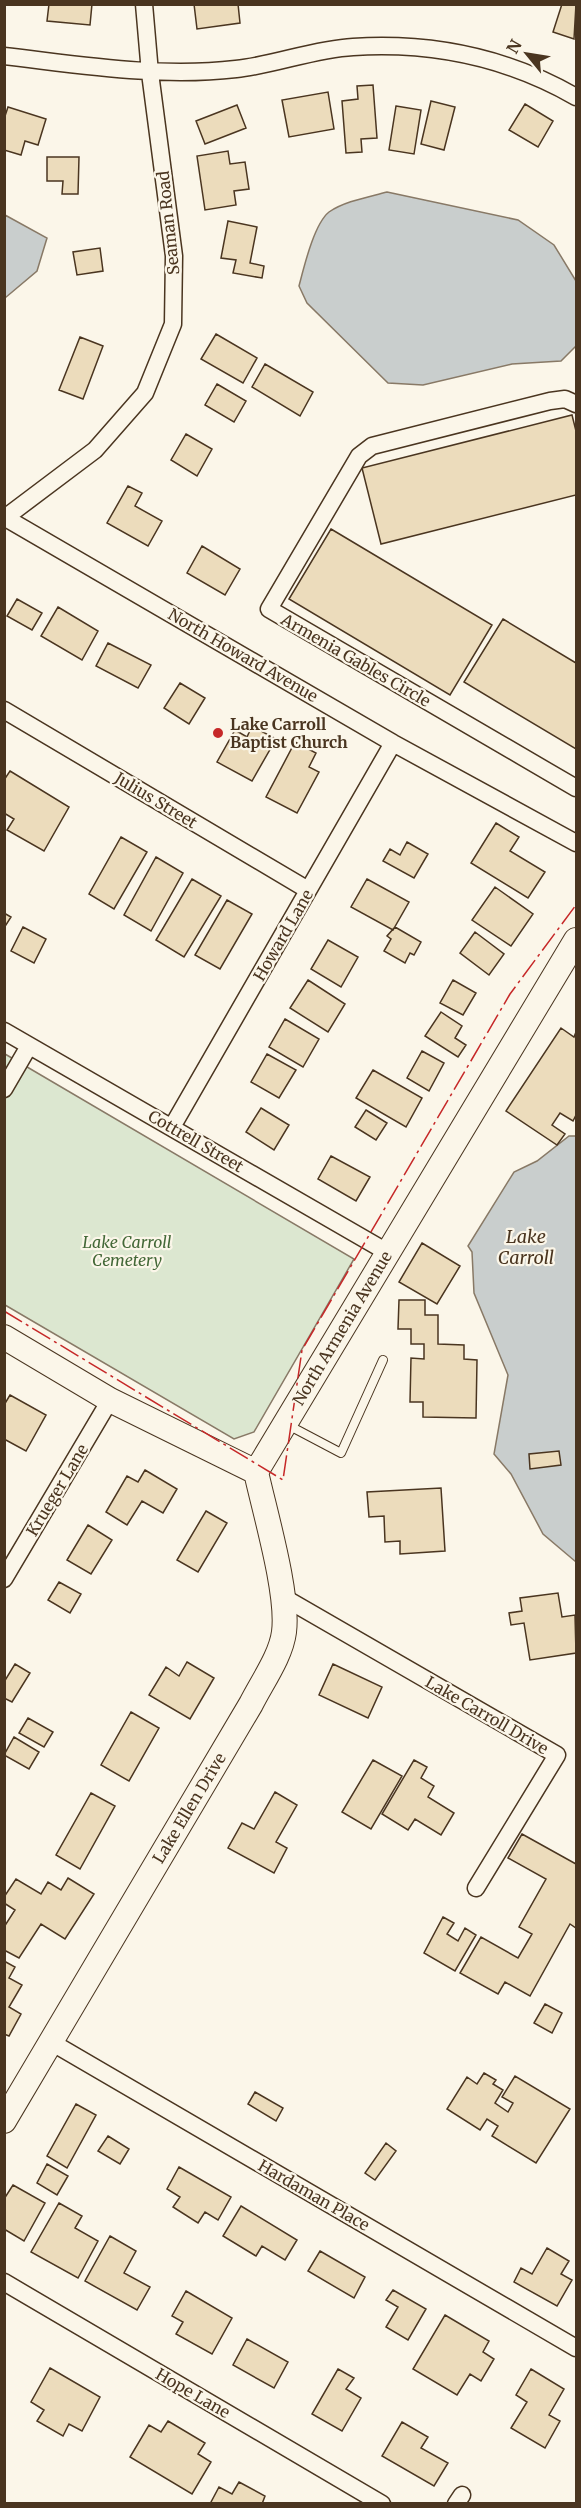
<svg xmlns="http://www.w3.org/2000/svg" width="581" height="2508" font-family="Merriweather,serif">
	<rect width="100%" height="100%" fill="#fbf6e9"/>
	<path fill="#dce7d0" stroke="#887966" stroke-width="1.5" d="M5,1054L354,1259L254,1432L234,1439L5,1305Z"/>
	<path fill="#c9cecd" stroke="#887966" stroke-width="1.5" d="M387,192L518,220L554,245L576,281V346L561,361L512,364L423,385L388,383L307,303L299,286C304,267 314,224 329,212C345,201 369,197 387,192Z
		M5,215L47,238L37,271L5,298Z
		M569,1136H576V1562L543,1534L511,1474L494,1454L508,1375L474,1293L472,1252L468,1246L514,1172L537,1161Z"/>
	<path fill="#ecdcbc" stroke="#4a3520" stroke-width="1.5" d="M49,4H92L90,25L47,21Z
		M194,4H238L240,23L197,29Z
		M562,4H576L574,39L553,32Z
		M373,85L377,138L361,139L362,152L346,153L342,101L358,99L357,86Z
		M328,92L334,129L289,137L282,100Z
		M431,101L455,107L444,150L421,144Z
		M525,104L553,121L538,147L509,130Z
		M237,105L246,128L205,144L196,121Z
		M396,106L421,110L414,154L389,150Z
		M8,107L46,119L38,145L25,141L21,155L4,150V119Z
		M228,151L230,164L245,162L249,189L234,191L236,205L205,210L197,156Z
		M47,157H79L78,194H62L63,181H47Z
		M228,221L257,227L250,263L264,266L262,278L233,273L236,260L221,258Z
		M100,248L103,271L77,275L73,252Z
		M216,334L257,358L243,383L201,359Z
		M80,337L103,346L83,399L59,390Z
		M265,364L313,392L300,416L252,387Z
		M217,384L246,401L234,422L205,405Z
		M572,415L576,431V495L381,544L362,468Z
		M186,434L212,449L197,476L171,460Z
		M128,486L142,493L135,506L162,521L148,546L107,523Z
		M331,529L492,625L450,695L289,599Z
		M202,546L240,569L225,595L187,573Z
		M17,599L42,613L32,630L7,616Z
		M58,607L98,631L82,660L41,636Z
		M503,619L576,663V749L464,682Z
		M108,643L151,665L138,688L96,666Z
		M180,683L205,698L189,724L164,708Z
		M252,726L276,739L252,781L217,762L235,730L247,737Z
		M295,742L316,753L309,767L319,772L297,813L266,797Z
		M10,771L69,807L44,851L7,830L14,819L4,813V780Z
		M496,823L519,837L510,851L545,872L528,898L471,863Z
		M121,837L147,852L114,909L89,894Z
		M407,842L428,854L414,878L383,861L390,849L400,855Z
		M156,857L183,873L151,931L124,915Z
		M192,879L221,896L184,957L156,940Z
		M367,879L409,902L393,930L351,907Z
		M495,887L533,914L511,946L472,920Z
		M227,900L252,914L220,969L195,955Z
		M4,913L11,917L4,928Z
		M23,927L46,939L34,963L11,951Z
		M395,927L421,942L414,955L410,953L405,963L384,951L391,939L387,936Z
		M475,932L504,954L489,975L460,953Z
		M328,940L358,957L341,987L311,969Z
		M308,980L345,1004L328,1032L290,1008Z
		M453,980L476,993L463,1015L440,1003Z
		M441,1012L462,1026L455,1038L466,1045L458,1057L425,1036Z
		M285,1019L319,1039L303,1067L269,1047Z
		M561,1028L574,1037L576,1032V1115L573,1121L560,1113L552,1125L565,1134L557,1145L506,1111Z
		M422,1051L444,1063L429,1091L407,1078Z
		M267,1054L296,1070L279,1098L251,1082Z
		M373,1070L422,1098L406,1127L356,1098Z
		M261,1108L289,1125L274,1150L246,1132Z
		M366,1110L387,1123L376,1140L355,1127Z
		M331,1156L370,1177L356,1201L318,1179Z
		M422,1243L460,1266L437,1304L399,1282Z
		M399,1300H425V1315H438V1344L464,1345V1359L477,1360L476,1418L423,1417V1402H410L411,1358L424,1359V1344H411V1329H398Z
		M10,1395L46,1415L26,1451L4,1439V1405Z
		M559,1451L561,1465L530,1469L529,1454Z
		M145,1470L177,1489L163,1513L142,1501L127,1525L106,1512L127,1476L138,1482Z
		M441,1488L445,1551L400,1554V1541L385,1542L384,1516L369,1517L367,1492Z
		M206,1511L227,1523L198,1572L177,1560Z
		M88,1525L112,1540L91,1574L67,1560Z
		M59,1582L81,1594L70,1613L48,1600Z
		M558,1593L562,1617L575,1615L576,1653L530,1660L524,1623L511,1625L509,1613L522,1611L520,1598Z
		M187,1662L214,1678L190,1719L149,1695L166,1667L179,1676Z
		M15,1664L30,1673L12,1702L4,1698V1682Z
		M333,1664L382,1687L368,1718L319,1695Z
		M131,1712L159,1728L129,1781L101,1765Z
		M28,1718L53,1732L44,1747L19,1733Z
		M14,1737L39,1752L29,1769L4,1755Z
		M373,1760L402,1776L371,1829L342,1812Z
		M414,1760L427,1767L421,1778L434,1786L428,1797L454,1813L441,1835L415,1819L408,1830L382,1814Z
		M275,1792L297,1805L276,1842L287,1848L274,1873L228,1848L242,1823L254,1829Z
		M91,1793L115,1806L80,1869L56,1855Z
		M522,1834L576,1864V1928L570,1924L530,1996L505,1982L498,1994L460,1973L481,1937L518,1958L532,1934L519,1927L546,1879L508,1858Z
		M68,1878L94,1894L65,1939L41,1924L19,1958L4,1950V1927L15,1910L4,1903V1897L16,1879L41,1894L48,1882L61,1890Z
		M443,1917L454,1923L447,1934L458,1941L465,1928L476,1935L455,1971L424,1953Z
		M4,1961L15,1967L9,1978L22,1985L9,2007L21,2014L9,2036L4,2034Z
		M545,2004L562,2013L552,2033L534,2023Z
		M484,2073L496,2080L493,2084L503,2090L495,2103L508,2112L513,2103L502,2097L515,2076L570,2109L536,2163L492,2136L498,2126L487,2119L480,2130L447,2109L467,2077L477,2084Z
		M255,2092L283,2108L276,2121L248,2104Z
		M76,2104L96,2115L67,2168L47,2156Z
		M108,2136L129,2149L120,2164L98,2151Z
		M386,2143L396,2151L375,2180L365,2173Z
		M47,2164L68,2176L57,2195L37,2183Z
		M179,2167L231,2197L218,2220L205,2212L198,2223L173,2207L180,2197L167,2189Z
		M13,2185L45,2203L24,2241L4,2229V2199Z
		M59,2203L82,2216L75,2228L98,2241L78,2278L31,2252Z
		M241,2206L297,2240L285,2260L262,2246L256,2256L223,2236Z
		M110,2236L136,2251L124,2273L150,2287L137,2310L85,2281Z
		M547,2248L569,2261L561,2274L572,2280L557,2306L514,2282L521,2268L532,2274Z
		M320,2251L365,2277L354,2298L308,2271Z
		M393,2290L426,2309L408,2340L386,2327L398,2307L386,2300Z
		M186,2291L232,2318L212,2354L176,2334L183,2322L172,2316Z
		M445,2315L489,2341L483,2352L494,2359L481,2381L470,2374L457,2395L413,2369Z
		M247,2339L288,2362L274,2388L233,2365Z
		M50,2368L100,2397L82,2431L69,2424L63,2436L37,2421L44,2410L31,2402Z
		M338,2369L354,2378L346,2389L361,2398L342,2431L312,2414Z
		M531,2369L564,2389L549,2415L560,2421L545,2448L511,2428L527,2402L516,2395Z
		M168,2421L205,2443L198,2454L211,2462L192,2494L130,2457L149,2425L161,2432Z
		M402,2422L428,2437L421,2448L448,2463L434,2486L382,2456Z
		M239,2482L265,2496L262,2504H210L219,2487L232,2494Z"/>
	<g fill="none" stroke-linecap="round" stroke-linejoin="round">
		<g stroke="#4a3520" stroke-width="10">
			<path id="lane" d="M286,1424L341,1453L383,1360"/>
		</g>
		<g stroke="#4a3520" stroke-width="19">
			<path id="street" d="M4,56C82,65 159,78 236,69C275,65 314,49 353,47C432,42 508,58 576,97
				M576,404L565,399L550,401L372,446L359,456L269,609L576,788
				M4,517L393,743L576,843
				M6,517L95,450L145,393L173,324L174,256L150,73L144,4
				M4,710L308,890
				M4,1031L387,1252
				M4,1089L29,1046
				M172,1127L393,743
				M4,1579L110,1400
				M283,1597L557,1755L476,1888
				M51,2042L576,2348
				M4,2282L382,2504
				M456,2504L462,2495"/>
		</g>
		<g stroke="#4a3520" stroke-width="26">
			<path id="secondary" d="M4,1337L110,1400L256,1472
				M256,1472L576,940
				M4,2121L251,1704C262,1682 281,1656 284,1632C289,1594 265,1513 256,1472"/>
		</g>
		<use href="#lane" stroke="#fbf6e9" stroke-width="8"/>
		<use href="#street" stroke="#fbf6e9" stroke-width="16"/>
		<use href="#secondary" stroke="#fbf6e9" stroke-width="24"/>
		<path stroke="#c62828" stroke-width="1.5" stroke-dasharray="21 4.5 3 4.5" stroke-linecap="butt" d="M4,1311L283,1480L302,1350L510,994L576,905"/>
	</g>
	<circle fill="#c62828" stroke="#fbf6e9" stroke-width="2" cx="218" cy="733" r="6"/>
	<g text-anchor="middle" dominant-baseline="central" stroke-width="4.5" stroke-linejoin="round" paint-order="stroke">
		<g font-size="16" fill="#4a3520" stroke="#fbf6e9">
			<text transform="translate(168 223) rotate(-96)">Seaman Road</text>
			<text transform="translate(243 655) rotate(30)">North Howard Avenue</text>
			<text transform="translate(356 660) rotate(30)">Armenia Gables Circle</text>
			<text transform="translate(156 800) rotate(31)">Julius Street</text>
			<text transform="translate(283 935) rotate(-60)">Howard Lane</text>
			<text transform="translate(196 1141) rotate(30)">Cottrell Street</text>
			<text transform="translate(342 1328) rotate(-59)">North Armenia Avenue</text>
			<text transform="translate(57 1490) rotate(-59)">Krueger Lane</text>
			<text transform="translate(487 1715) rotate(30)">Lake Carroll Drive</text>
			<text transform="translate(189 1808) rotate(-59)">Lake Ellen Drive</text>
			<text transform="translate(314 2195) rotate(30)">Hardaman Place</text>
			<text transform="translate(193 2393) rotate(30)">Hope Lane</text>
		</g>
		<g font-size="16" font-weight="bold" fill="#4a3520" stroke="#fbf6e9" text-anchor="start">
			<text x="230" y="724">Lake Carroll<tspan x="230" dy="18">Baptist Church</tspan></text>
		</g>
		<g font-size="16" font-style="italic" fill="#436837" stroke="#fbf6e9">
			<text x="127" y="1242">Lake Carroll<tspan x="127" dy="18">Cemetery</tspan></text>
		</g>
		<g font-size="18" font-style="italic" fill="#4a3520" stroke="#fbf6e9">
			<text x="526" y="1236">Lake<tspan x="526" dy="21">Carroll</tspan></text>
		</g>
	</g>
	<rect width="581" height="2508" fill="none" stroke="#4a3520" stroke-width="12"/>
	<g transform="translate(527 54) rotate(300)" stroke="#fbf6e9" stroke-width="4.5" paint-order="stroke">
	<path d="M0-4.5L10 22L0 15L-10 22Z" fill="#4a3520"/>
	<text y="-9" font-size="16" font-weight="bold" text-anchor="middle" fill="#4a3520">N</text>
	</g>
</svg>
